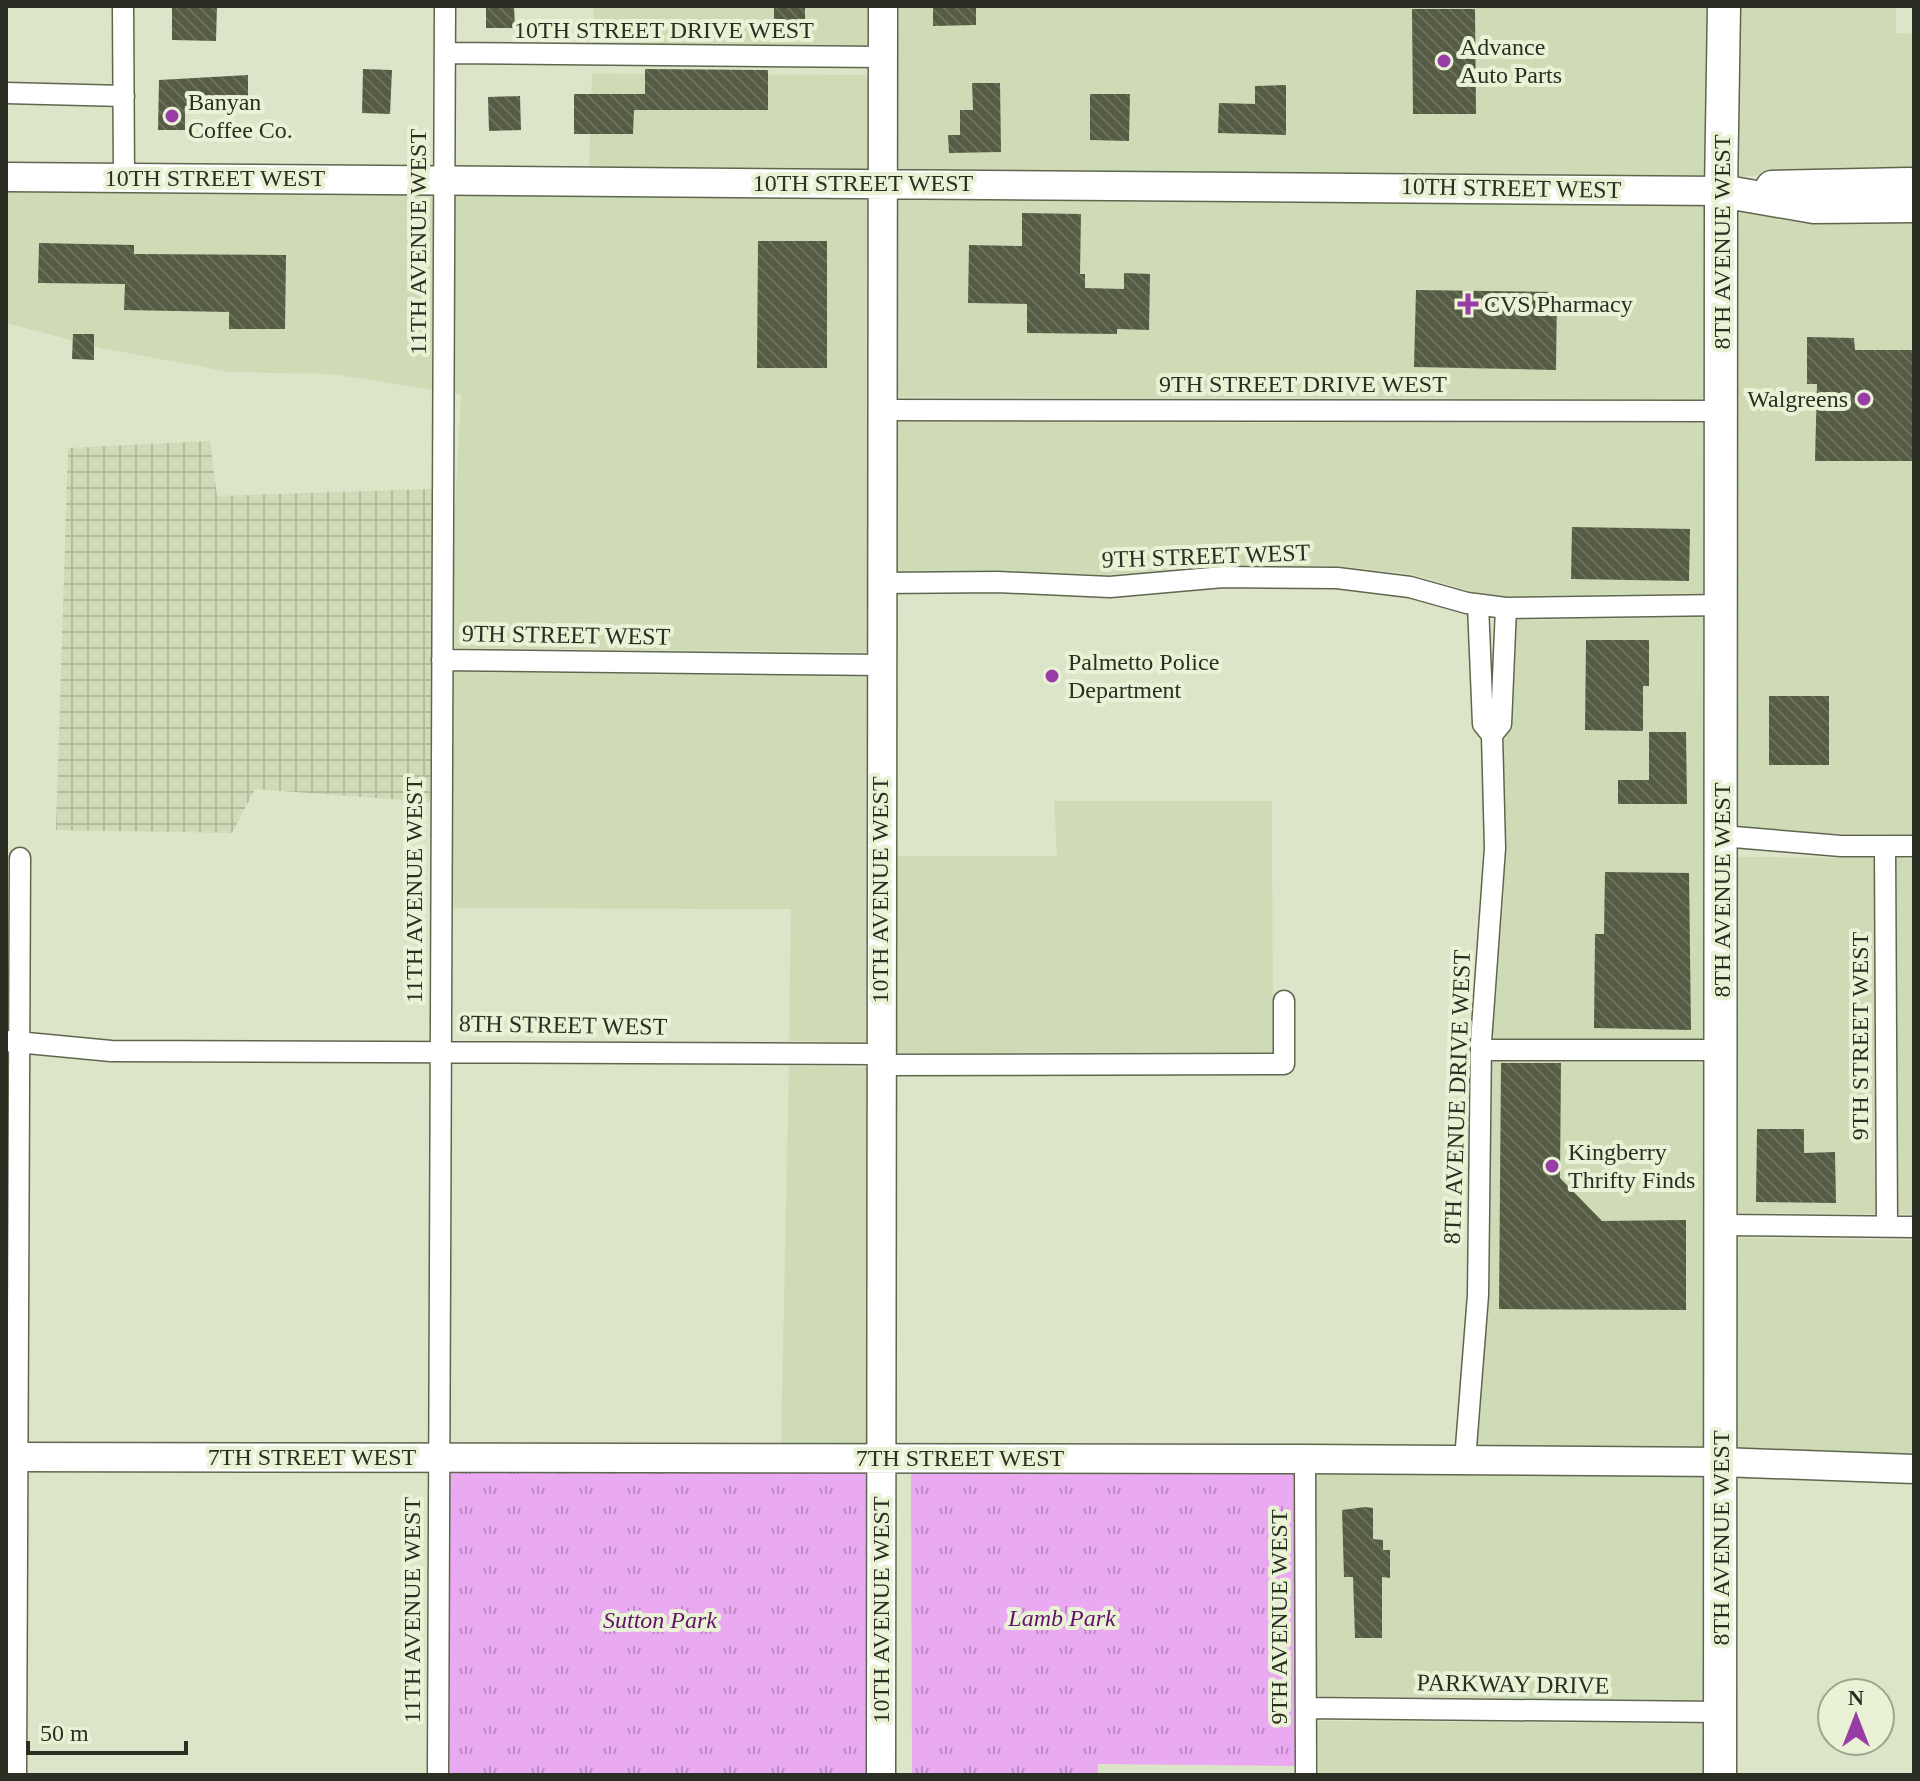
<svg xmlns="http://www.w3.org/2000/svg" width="1920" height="1781" font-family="Georgia,serif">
	<defs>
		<pattern id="industrial-grid" width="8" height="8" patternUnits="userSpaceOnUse" patternTransform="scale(2)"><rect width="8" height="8" fill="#cfdab7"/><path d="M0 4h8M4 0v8" fill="none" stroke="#b2bb9d"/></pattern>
		<pattern id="park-tufts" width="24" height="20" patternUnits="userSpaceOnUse" patternTransform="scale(2)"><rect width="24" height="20" fill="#e9aaf1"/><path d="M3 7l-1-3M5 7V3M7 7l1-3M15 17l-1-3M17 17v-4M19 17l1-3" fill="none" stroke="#bd8bc3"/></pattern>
		<pattern id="building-back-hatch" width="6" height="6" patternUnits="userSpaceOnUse" patternTransform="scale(2)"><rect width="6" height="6" fill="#565c44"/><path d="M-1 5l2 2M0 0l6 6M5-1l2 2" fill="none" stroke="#6b705c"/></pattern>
	</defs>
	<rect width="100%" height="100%" fill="#dde5c9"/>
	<path fill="#cfdab7" d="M594,6H870V51L593,50Z
		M892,6H1714L1710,178L892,171Z
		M1736,6H1896V33L1914,34V172H1815L1732,177Z
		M592,74L870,75V171L589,169Z
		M6,189L433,192L432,390L332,374L230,372L101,348L6,323Z
		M455,192L870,195V652L453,648L454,529L461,395L454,393Z
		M892,195L1710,202L1712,399L894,397Z
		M1732,205L1914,219V834L1733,832Z
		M894,422L1712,423V593L1506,596L1470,591L1412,574L1337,566L1222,565L1110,575L998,570L892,571Z
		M1712,617L1710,1038H1492L1504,892V741L1512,724L1517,620Z
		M453,672L870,677L869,1042L789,1041L791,909L451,908Z
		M1054,801H1272L1273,1052L891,1053L887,856H1057Z
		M1733,857L1874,858L1876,1214L1732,1213Z
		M1896,858L1914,859V1214H1898Z
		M1492,1062L1710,1063V1450L1476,1448L1489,1296Z
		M789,1066L869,1067L870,1443L781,1445Z
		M1732,1238L1914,1240V1457L1732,1450Z
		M1316,1471L1710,1474L1709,1700L1317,1696Z
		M1317,1721L1709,1724V1775H1319Z"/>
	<path fill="url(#industrial-grid)" d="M210,441L217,496L432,489L430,802L255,789L232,833L56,830L68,448Z"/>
	<path fill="url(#park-tufts)" d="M446,1465H874L873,1775H446Z
		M1299,1466L1296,1766L1098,1764V1775H912L911,1470Z"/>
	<path fill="url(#building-back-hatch)" d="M172,6H217L216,41L172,40Z
		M486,6H514L515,28H486Z
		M774,6H805V36H774Z
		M933,6H976V25L933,26Z
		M1412,9H1475L1476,114H1413Z
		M363,69L392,70L390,114L362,113Z
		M645,69L768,70V110H634L633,134H574V94H645Z
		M248,75V104L185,106V130H158L159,80Z
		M972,83H1000L1001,152L949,153L948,135H960V110H973Z
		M1286,85V135L1218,133L1219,103L1255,104V86Z
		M1090,94H1130L1129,141L1090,140Z
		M520,96L521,130L489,131L488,97Z
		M1022,213L1081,214L1080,274H1085V288L1124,289V273L1150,274L1149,330L1117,329V334L1027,333V304L968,303L969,245L1022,246Z
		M758,241H827V368H757Z
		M39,243L134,245V254L286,255L285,329H229V312L124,310L125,284L38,283Z
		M1416,290L1557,292L1556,370L1414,367Z
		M73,334H94V360L72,359Z
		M1807,337L1854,338L1855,350H1914V461H1815L1817,384H1807Z
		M1572,527L1690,529L1689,581L1571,579Z
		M1586,640H1649V686H1643V731L1585,730Z
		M1769,696H1829V765H1769Z
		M1649,732H1686L1687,804H1618V780H1649Z
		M1605,872L1689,873L1691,1030L1594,1028L1595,934H1604Z
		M1501,1063H1561L1560,1178L1602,1221L1686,1220V1310L1499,1309Z
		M1757,1129H1804V1153L1835,1152L1836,1203L1756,1202Z
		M1365,1507L1373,1508V1539L1383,1540V1550H1390V1578L1382,1577V1638H1355L1353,1577H1344L1342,1510Z"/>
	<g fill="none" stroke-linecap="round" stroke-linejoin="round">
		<g stroke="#5f664e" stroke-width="23">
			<path id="street" d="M123,6L124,178
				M445,53L883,57
				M6,93L124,96
				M883,410L1723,411
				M881,583L998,582L1110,587L1223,577L1337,578L1410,587L1467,603L1506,608L1723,605
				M1478,605L1483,724L1492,735
				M442,660L881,665
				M1722,836L1841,846H1914
				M1885,846L1887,1226
				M6,1041L111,1051L880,1054
				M1481,1050H1721
				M880,1065L1284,1064V1001
				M1721,1225L1914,1227
				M1305,1459L1306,1775
				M1465,1460L1478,1295L1481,1042L1495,848L1492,735L1501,724L1506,608
				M1306,1708L1720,1712
				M16,1775L20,858
				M438,1775L445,6"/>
		</g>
		<g stroke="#5f664e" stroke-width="31">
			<path id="secondary" d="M6,177L1721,191
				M6,1457L1305,1459L1721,1462L1914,1469
				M881,1775L883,6"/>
		</g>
		<g stroke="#5f664e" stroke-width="35">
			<path id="primary" d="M1772,187L1909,184
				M1721,191L1814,207L1914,206
				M1720,1775L1721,191L1724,6"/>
		</g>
		<use href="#street" stroke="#fff" stroke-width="20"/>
		<use href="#secondary" stroke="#fff" stroke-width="28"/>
		<use href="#primary" stroke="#fff" stroke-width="32"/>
	</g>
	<g fill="#993da6" stroke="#eaf2d6" stroke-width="3">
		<circle cx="1444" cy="61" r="8"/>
		<circle cx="172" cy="116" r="8"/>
		<path d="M1464 292h8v8h8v8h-8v8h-8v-8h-8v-8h8z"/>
		<circle cx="1864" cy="399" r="8"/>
		<circle cx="1052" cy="676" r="8"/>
		<circle cx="1552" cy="1166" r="8"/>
	</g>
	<g text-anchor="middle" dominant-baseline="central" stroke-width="8" stroke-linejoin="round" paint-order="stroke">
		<g font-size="24" fill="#2b2e23" stroke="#eaf2d6">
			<text x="664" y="30">10TH STREET DRIVE WEST</text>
			<text x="215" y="178">10TH STREET WEST</text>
			<text x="863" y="183">10TH STREET WEST</text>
			<text transform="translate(1511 188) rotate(1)">10TH STREET WEST</text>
			<text transform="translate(418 242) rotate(-90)">11TH AVENUE WEST</text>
			<text transform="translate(1722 242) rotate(-90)">8TH AVENUE WEST</text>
			<text x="1303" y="384">9TH STREET DRIVE WEST</text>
			<text transform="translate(1206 556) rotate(-2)">9TH STREET WEST</text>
			<text transform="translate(566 635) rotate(1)">9TH STREET WEST</text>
			<text transform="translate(414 890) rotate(-90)">11TH AVENUE WEST</text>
			<text transform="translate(880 890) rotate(-90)">10TH AVENUE WEST</text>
			<text transform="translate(1722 890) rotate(-90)">8TH AVENUE WEST</text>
			<text transform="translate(563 1025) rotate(1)">8TH STREET WEST</text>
			<text transform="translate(1860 1036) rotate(-90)">9TH STREET WEST</text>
			<text transform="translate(1457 1097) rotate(-88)">8TH AVENUE DRIVE WEST</text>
			<text x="312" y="1457">7TH STREET WEST</text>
			<text x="960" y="1458">7TH STREET WEST</text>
			<text transform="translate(1721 1538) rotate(-90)">8TH AVENUE WEST</text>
			<text transform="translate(412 1610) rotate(-90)">11TH AVENUE WEST</text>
			<text transform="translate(881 1610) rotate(-90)">10TH AVENUE WEST</text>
			<text transform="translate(1279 1617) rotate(-90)">9TH AVENUE WEST</text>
			<text transform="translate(1513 1684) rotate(1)">PARKWAY DRIVE</text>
		</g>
		<g font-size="24" fill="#2b2e23" stroke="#eaf2d6" text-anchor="start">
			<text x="1460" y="47">Advance<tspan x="1460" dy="28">Auto Parts</tspan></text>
			<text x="188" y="102">Banyan<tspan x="188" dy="28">Coffee Co.</tspan></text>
			<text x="1484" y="304">CVS Pharmacy</text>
			<text x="1848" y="399" text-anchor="end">Walgreens</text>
			<text x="1068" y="662">Palmetto Police<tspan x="1068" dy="28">Department</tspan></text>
			<text x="1568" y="1152">Kingberry<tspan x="1568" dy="28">Thrifty Finds</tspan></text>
		</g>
		<g font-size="24" font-style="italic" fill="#61136b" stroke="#eaf2d6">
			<text x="1062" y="1618">Lamb Park</text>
			<text x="660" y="1620">Sutton Park</text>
		</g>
	</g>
	<rect width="1920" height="1781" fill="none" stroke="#2b2e23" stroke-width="16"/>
	<g transform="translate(1856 1717)"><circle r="38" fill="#eaf2d6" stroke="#9ea48e" stroke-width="2"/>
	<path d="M0-6L14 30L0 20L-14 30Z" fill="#993da6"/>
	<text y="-12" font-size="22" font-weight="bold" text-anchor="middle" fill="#2b2e23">N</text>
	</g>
	<path d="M28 1741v12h158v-12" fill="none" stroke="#2b2e23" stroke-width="4"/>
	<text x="40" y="1741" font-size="24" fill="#2b2e23" stroke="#eaf2d6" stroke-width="6" paint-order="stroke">50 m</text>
</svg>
